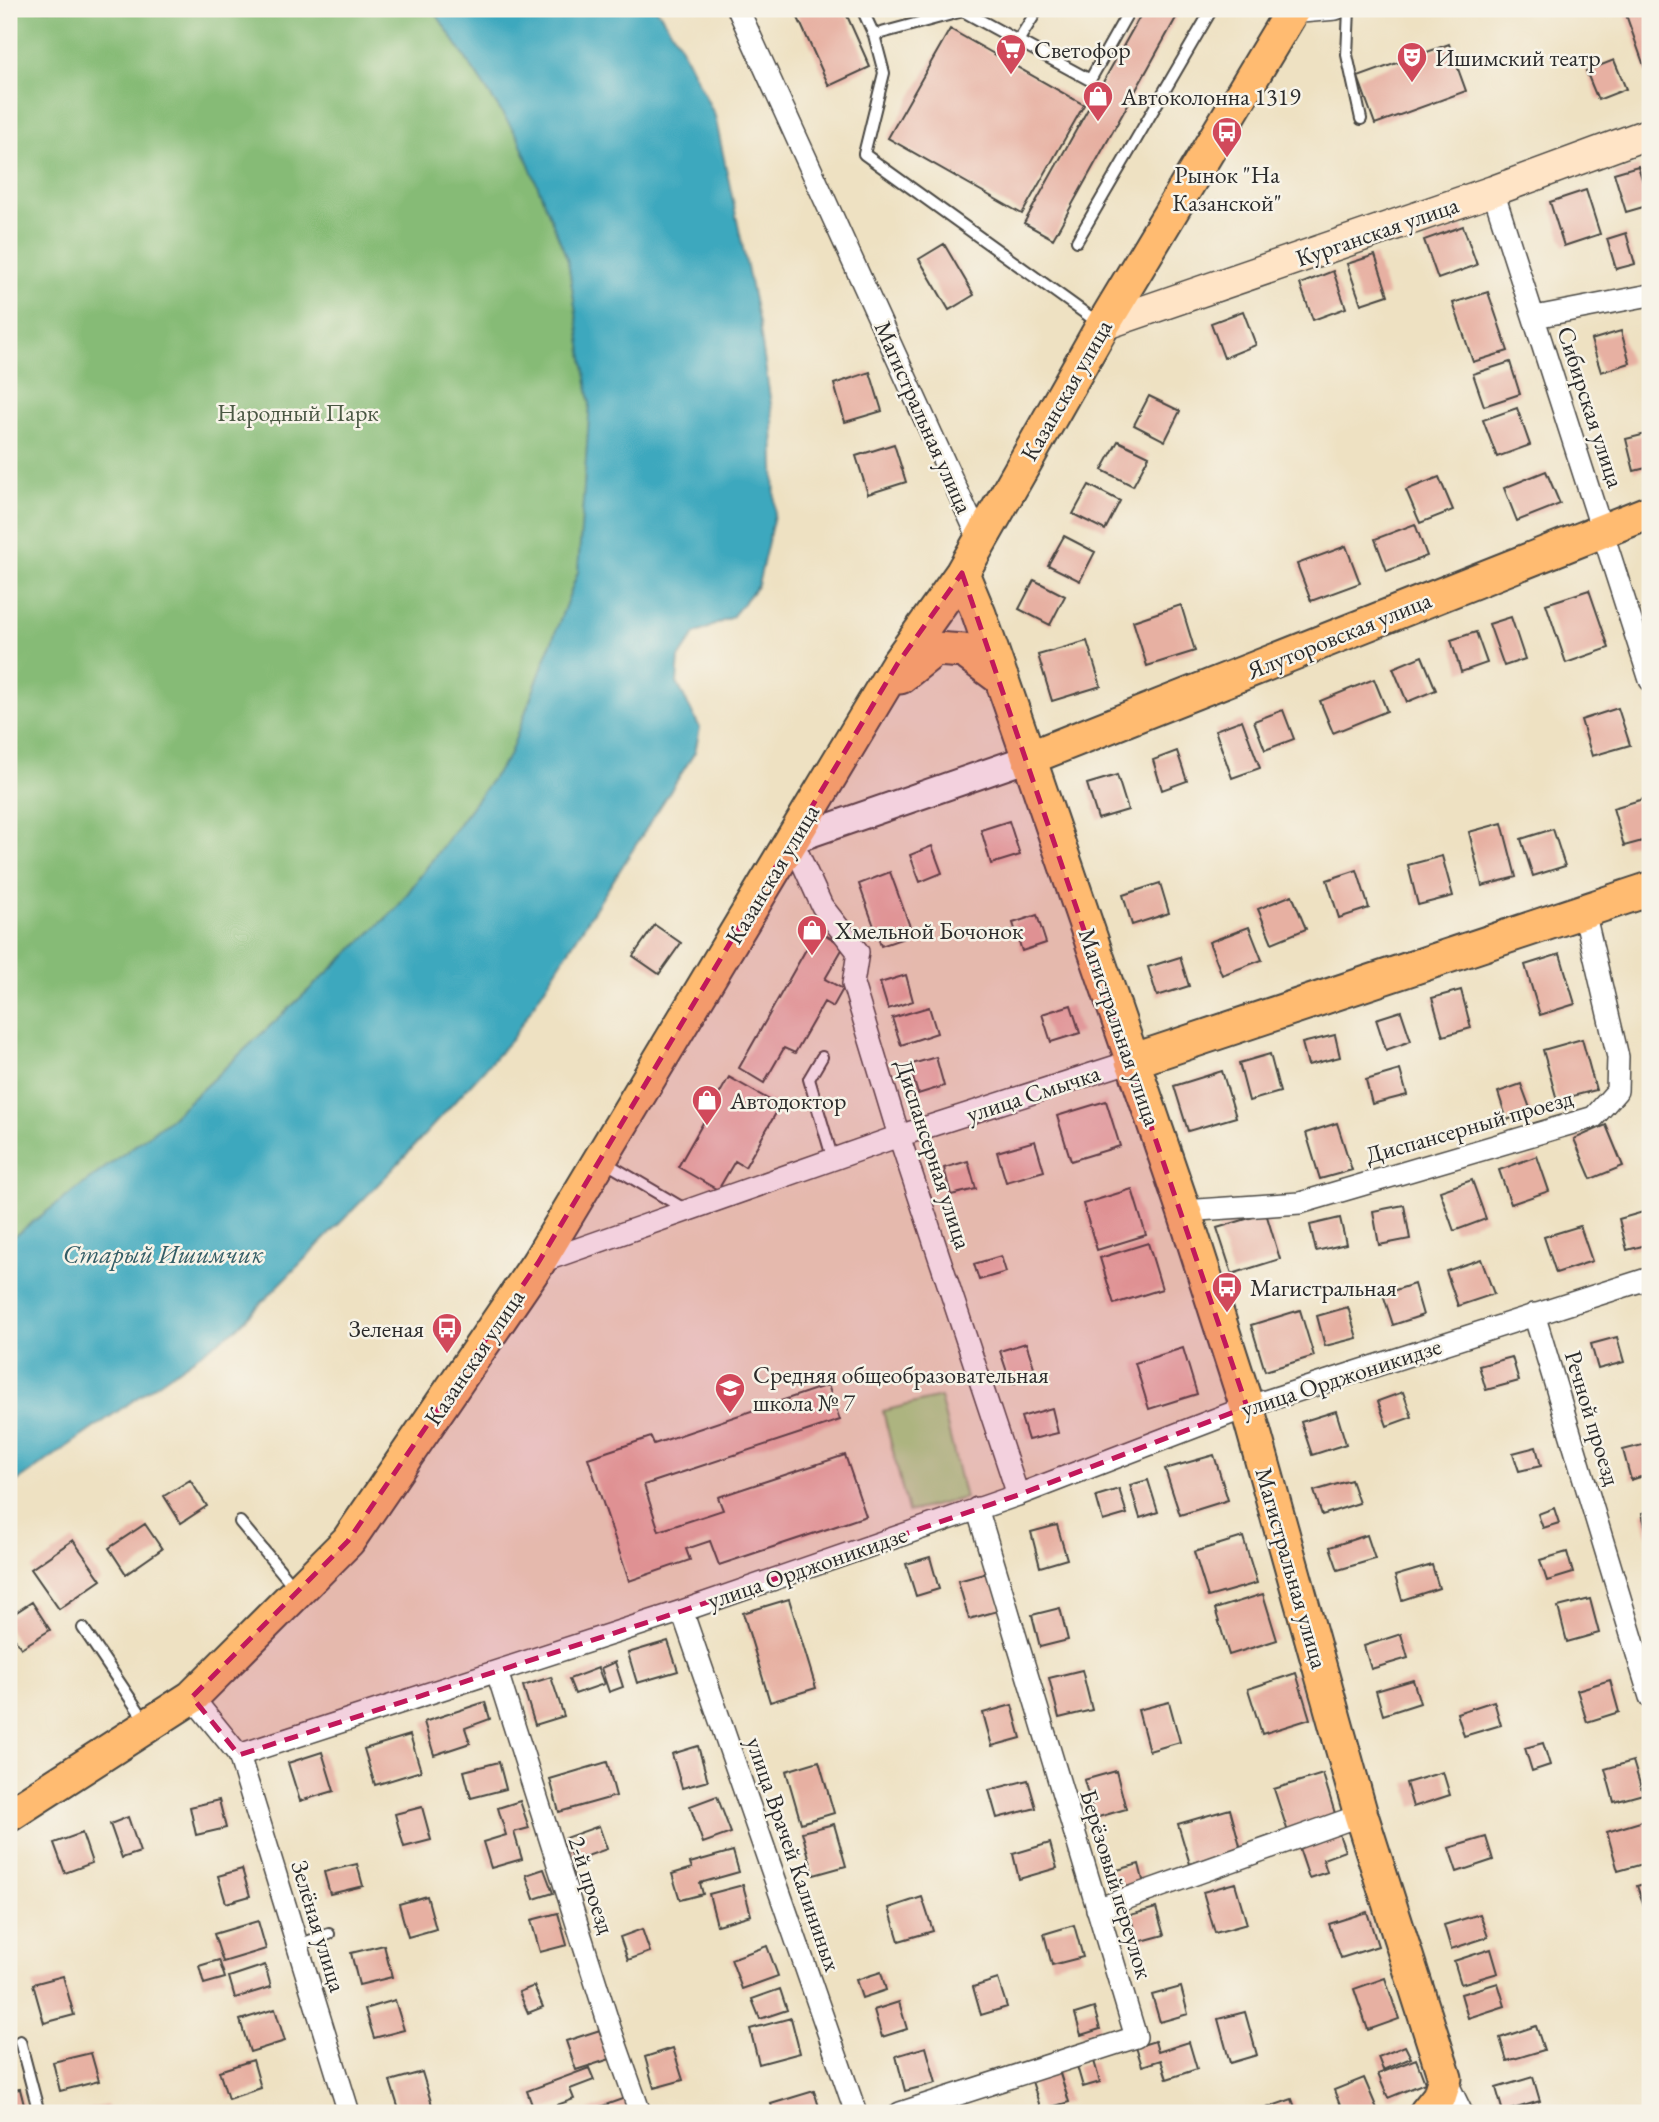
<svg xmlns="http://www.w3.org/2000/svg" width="1659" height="2122" font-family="'EB Garamond',serif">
	<rect width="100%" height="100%" fill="#f7f3e8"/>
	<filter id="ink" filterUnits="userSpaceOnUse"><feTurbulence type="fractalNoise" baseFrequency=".0143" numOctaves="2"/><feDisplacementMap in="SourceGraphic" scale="14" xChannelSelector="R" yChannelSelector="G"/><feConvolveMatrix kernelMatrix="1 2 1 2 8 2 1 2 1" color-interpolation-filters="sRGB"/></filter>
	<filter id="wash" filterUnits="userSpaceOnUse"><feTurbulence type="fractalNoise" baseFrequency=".00686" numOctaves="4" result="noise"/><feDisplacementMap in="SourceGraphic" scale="28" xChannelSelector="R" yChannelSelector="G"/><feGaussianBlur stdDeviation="1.57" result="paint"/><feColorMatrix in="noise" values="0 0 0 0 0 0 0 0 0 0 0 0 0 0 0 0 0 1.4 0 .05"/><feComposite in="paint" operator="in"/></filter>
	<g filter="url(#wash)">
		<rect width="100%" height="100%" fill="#eee1c2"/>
		<path fill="#a8db8a" stroke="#6a835a" stroke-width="2" d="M940,1397L965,1498L908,1512L883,1411Z"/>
		<path fill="#86bb76" stroke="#587350" stroke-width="2" d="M9,9H433L518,137L568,261L590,403L578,572L509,756L396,909L170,1119L9,1240Z"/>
		<path fill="#3ea8be" stroke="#346a74" stroke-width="2" d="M433,9H657L679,43L715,116L759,324L773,418L775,511L758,585L732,617L695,634L679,658L677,683L700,728L695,752L512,1039L394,1168L237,1328L9,1487V1240L170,1119L396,909L509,756L578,572L590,403L568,261L518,137Z"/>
		<g id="blocks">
			<path fill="#e7b0a2" d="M794,9H844L870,67L829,86Z
				M1144,9H1181L1053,239L1024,223Z
				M1624,9H1650V83Z
				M950,29L1084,105L1022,214L888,138Z
				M1449,44L1466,91L1375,124L1358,77Z
				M1614,60L1626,89L1598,100L1586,71Z
				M1638,166L1650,205L1626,212L1614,173Z
				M1586,190L1600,234L1564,246L1550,202Z
				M1463,226L1477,265L1438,279L1424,240Z
				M1626,233L1635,264L1616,269L1607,239Z
				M944,244L974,295L949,310L919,259Z
				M1375,255L1388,295L1361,304L1347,264Z
				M1333,271L1346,308L1313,320L1300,284Z
				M1488,292L1508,351L1473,362L1453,303Z
				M1243,311L1256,345L1224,358L1211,323Z
				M1621,331L1630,363L1601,372L1591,340Z
				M1510,362L1520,394L1484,406L1473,374Z
				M870,372L882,411L845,422L834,384Z
				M1149,396L1180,411L1165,441L1134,425Z
				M1517,408L1530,445L1497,457L1483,420Z
				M1650,433V467L1634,471L1626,439Z
				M1118,441L1149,456L1133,486L1102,470Z
				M894,444L906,482L868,494L856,456Z
				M1546,471L1560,504L1517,521L1504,488Z
				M1439,477L1453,510L1420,523L1406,490Z
				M1089,485L1120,501L1105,530L1073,514Z
				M1415,524L1427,556L1387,571L1375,539Z
				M1064,536L1095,552L1080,581L1048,565Z
				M1346,546L1360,583L1311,601L1297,564Z
				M1034,580L1065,596L1050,625L1019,609Z
				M1589,590L1609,648L1566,663L1546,604Z
				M1181,605L1195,651L1147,666L1133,621Z
				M1511,617L1525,659L1504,666L1489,624Z
				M1476,632L1487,663L1461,672L1451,640Z
				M1087,641L1101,686L1052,701L1038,655Z
				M1422,656L1436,690L1407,702L1393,668Z
				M1374,679L1387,711L1333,733L1320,701Z
				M1618,708L1630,745L1592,756L1581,720Z
				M1283,710L1294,739L1265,750L1254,721Z
				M1242,720L1260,768L1232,778L1215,730Z
				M1177,751L1187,781L1162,790L1153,760Z
				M1117,775L1128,810L1098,819L1087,784Z
				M1650,797V839L1624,846L1613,808Z
				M1009,821L1020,855L991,864L981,830Z
				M1502,823L1516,877L1482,886L1469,832Z
				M1553,829L1565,866L1533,876L1521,839Z
				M932,846L942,873L920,882L910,855Z
				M1442,856L1453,896L1418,905L1408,865Z
				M1357,870L1369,908L1339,918L1327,880Z
				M890,872L913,935L881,946L859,884Z
				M1160,883L1169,913L1132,925L1123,895Z
				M1292,895L1306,929L1272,943L1258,909Z
				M1037,915L1046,943L1022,951L1013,923Z
				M655,925L681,943L659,974L633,956Z
				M1249,927L1262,960L1222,975L1209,942Z
				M817,930L844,946L825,979L843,989L833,1007L824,1002L795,1053L784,1048L764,1083L739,1068Z
				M1560,954L1575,1004L1540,1015L1525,965Z
				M1180,957L1189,986L1157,996L1148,967Z
				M906,975L913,1001L888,1009L880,983Z
				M1461,990L1471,1028L1443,1036L1432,998Z
				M1071,1005L1080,1033L1051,1042L1042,1014Z
				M929,1007L937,1033L901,1045L892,1018Z
				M1401,1011L1411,1041L1386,1050L1376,1019Z
				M1335,1035L1340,1057L1308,1065L1302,1043Z
				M1582,1039L1596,1090L1557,1100L1543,1050Z
				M1270,1054L1280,1092L1249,1101L1239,1063Z
				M936,1057L944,1086L918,1094L909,1065Z
				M1400,1070L1407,1095L1372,1104L1366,1080Z
				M1222,1071L1236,1117L1188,1131L1174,1086Z
				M729,1077L780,1106L745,1167L735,1161L718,1190L678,1167Z
				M1521,1084L1531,1111L1507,1120L1498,1092Z
				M1106,1101L1120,1146L1071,1161L1057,1116Z
				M1337,1123L1352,1170L1320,1179L1306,1133Z
				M1606,1125L1623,1166L1591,1179L1574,1139Z
				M1035,1141L1044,1171L1006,1182L997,1152Z
				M1537,1156L1549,1191L1511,1204L1499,1170Z
				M968,1161L976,1189L951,1195L944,1168Z
				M1472,1180L1486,1219L1454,1231L1440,1191Z
				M1132,1189L1146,1235L1097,1250L1083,1204Z
				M1404,1205L1410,1239L1379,1245L1373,1211Z
				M1650,1210V1244L1627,1250L1619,1219Z
				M1266,1213L1280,1259L1232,1274L1217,1228Z
				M1340,1218L1346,1244L1316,1251L1310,1225Z
				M1580,1226L1592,1261L1556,1273L1544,1237Z
				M1148,1243L1162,1289L1114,1304L1100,1258Z
				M1001,1256L1006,1272L979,1280L974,1264Z
				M1481,1259L1494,1294L1458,1306L1446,1271Z
				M1414,1284L1423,1315L1393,1325L1383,1294Z
				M1348,1307L1357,1338L1325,1346L1317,1316Z
				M1300,1310L1314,1356L1265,1371L1251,1325Z
				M1617,1337L1624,1362L1598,1369L1591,1344Z
				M1026,1343L1037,1376L1011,1384L1000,1351Z
				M1183,1348L1197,1394L1149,1409L1135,1363Z
				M1512,1357L1519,1381L1486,1390L1479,1366Z
				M828,1385L840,1420L644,1485L659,1531L723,1510L718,1497L845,1455L866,1516L719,1565L710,1541L686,1549L690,1560L629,1581L588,1458L651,1437L654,1444Z
				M1403,1392L1412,1417L1387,1426L1378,1401Z
				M1052,1408L1058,1433L1028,1440L1021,1417Z
				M1336,1411L1346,1444L1312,1455L1301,1422Z
				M1650,1443V1474L1631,1480L1623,1450Z
				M1536,1447L1541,1466L1519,1471L1513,1453Z
				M1214,1455L1228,1500L1180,1515L1165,1469Z
				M190,1480L207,1506L181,1523L164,1496Z
				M1148,1480L1158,1512L1140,1518L1130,1485Z
				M1351,1480L1359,1503L1322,1515L1314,1491Z
				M1119,1489L1127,1514L1103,1521L1096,1496Z
				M1554,1508L1559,1523L1543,1528L1538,1514Z
				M1650,1511V1543H1649L1642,1513Z
				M145,1524L162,1549L126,1574L109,1548Z
				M1057,1525L1067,1559L1040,1567L1031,1532Z
				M1367,1535L1375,1559L1338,1570L1330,1547Z
				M1243,1537L1257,1583L1208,1597L1194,1552Z
				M73,1540L101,1580L59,1609L31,1569Z
				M1567,1552L1573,1573L1547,1581L1540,1560Z
				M930,1557L939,1589L916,1596L906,1564Z
				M1432,1565L1439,1588L1402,1600L1395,1576Z
				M991,1572L1001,1610L969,1619L958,1581Z
				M1263,1594L1277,1640L1229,1655L1215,1609Z
				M789,1599L816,1688L770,1702L743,1613Z
				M1590,1599L1599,1633L1567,1642L1558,1607Z
				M32,1602L50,1630L21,1648L9,1630V1617Z
				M1060,1608L1068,1640L1040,1647L1032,1615Z
				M1401,1634L1408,1658L1371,1669L1364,1646Z
				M668,1641L678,1671L637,1683L628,1653Z
				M615,1662L623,1687L609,1692L601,1668Z
				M598,1668L604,1684L575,1694L569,1679Z
				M1082,1670L1092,1710L1059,1718L1049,1678Z
				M1296,1673L1310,1719L1262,1734L1248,1689Z
				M551,1677L564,1716L535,1725L523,1686Z
				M1413,1680L1420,1703L1383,1715L1376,1691Z
				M1610,1680L1619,1712L1587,1722L1577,1690Z
				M1494,1701L1501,1725L1464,1736L1457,1713Z
				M485,1702L490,1719L465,1728L470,1743L434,1755L424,1722Z
				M1169,1702L1180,1742L1149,1751L1138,1710Z
				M1012,1705L1021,1738L992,1746L983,1713Z
				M410,1735L421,1771L375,1785L364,1749Z
				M1543,1743L1550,1765L1532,1771L1525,1748Z
				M698,1746L708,1781L682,1788L672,1754Z
				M322,1752L334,1791L300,1801L288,1763Z
				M819,1761L834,1813L801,1823L786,1771Z
				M1633,1761L1643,1794L1614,1802L1605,1769Z
				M499,1762L506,1789L471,1798L464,1771Z
				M607,1762L616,1796L559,1812L550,1779Z
				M1116,1771L1126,1809L1095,1818L1084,1780Z
				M1443,1772L1450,1795L1413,1807L1406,1783Z
				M1323,1774L1337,1820L1289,1835L1274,1789Z
				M1028,1780L1036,1808L997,1818L989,1790Z
				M717,1796L731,1833L703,1843L690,1806Z
				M219,1800L226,1828L196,1835L190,1807Z
				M520,1801L529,1828L514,1832L522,1859L491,1868L483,1842L506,1835L498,1808Z
				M422,1807L431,1840L404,1847L395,1814Z
				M1230,1809L1241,1849L1190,1864L1178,1824Z
				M128,1817L140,1852L122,1858L110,1824Z
				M1650,1819V1862L1618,1871L1607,1832Z
				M834,1824L846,1866L814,1875L802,1832Z
				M599,1826L607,1849L573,1861L565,1838Z
				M82,1833L92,1863L65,1873L54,1843Z
				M1339,1834L1345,1851L1323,1859L1327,1872L1309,1878L1299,1848Z
				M1486,1837L1493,1860L1457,1872L1449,1848Z
				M1050,1843L1057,1868L1019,1879L1013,1854Z
				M733,1851L739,1872L700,1883L703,1894L680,1900L672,1874L692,1868L690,1863Z
				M357,1864L363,1886L330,1894L324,1872Z
				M1139,1864L1144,1884L1116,1892L1110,1872Z
				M242,1869L250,1896L226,1903L218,1876Z
				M544,1869L553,1893L534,1899L526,1875Z
				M1650,1882V1916L1648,1917L1637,1886Z
				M1235,1883L1247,1924L1215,1933L1203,1892Z
				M743,1885L751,1915L717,1925L709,1894Z
				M427,1896L436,1929L408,1937L399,1904Z
				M922,1897L933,1931L899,1941L889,1908Z
				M1156,1908L1164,1935L1138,1942L1130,1915Z
				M1367,1912L1378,1946L1341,1958L1329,1924Z
				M558,1913L567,1945L540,1952L531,1920Z
				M1480,1914L1488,1937L1451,1949L1444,1925Z
				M258,1921L266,1949L223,1962L214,1934Z
				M1074,1925L1083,1957L1052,1965L1044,1934Z
				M642,1929L650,1952L628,1960L620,1937Z
				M384,1945L392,1977L359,1985L351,1953Z
				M767,1946L778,1976L742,1989L731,1959Z
				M1491,1949L1498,1973L1461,1984L1454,1961Z
				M219,1960L225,1978L204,1984L199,1966Z
				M265,1965L271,1987L235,1998L229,1977Z
				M881,1972L886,1990L862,1998L856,1980Z
				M63,1976L74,2015L44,2023L33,1984Z
				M1385,1978L1399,2019L1368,2030L1354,1989Z
				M998,1979L1007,2007L981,2015L973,1987Z
				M1498,1983L1505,2006L1468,2018L1461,1994Z
				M534,1986L543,2007L528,2013L519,1992Z
				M1181,1987L1188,2014L1160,2022L1152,1995Z
				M780,1989L787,2010L760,2019L752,1999Z
				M395,2000L404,2030L374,2038L365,2009Z
				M899,2002L907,2029L882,2037L874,2010Z
				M1094,2008L1100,2029L1081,2035L1075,2014Z
				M275,2009L285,2041L250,2052L240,2020Z
				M1245,2012L1257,2055L1230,2063L1218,2019Z
				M791,2018L800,2053L759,2064L750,2029Z
				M1536,2026L1544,2050L1507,2061L1500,2038Z
				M600,2030L610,2059L576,2070L566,2041Z
				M1155,2041L1158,2052L1189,2042L1197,2069L1167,2079L1161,2060L1142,2066L1136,2047Z
				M1405,2046L1411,2058L1383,2070L1378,2057Z
				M926,2047L936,2083L905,2091L896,2056Z
				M673,2048L683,2080L654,2088L645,2057Z
				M91,2053L99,2081L60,2091L53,2062Z
				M1416,2059L1425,2083L1388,2098L1378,2074Z
				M253,2060L261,2088L228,2099L219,2071Z
				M1094,2061L1100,2082L1083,2087L1077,2066Z
				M589,2068L594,2080L570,2089L574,2099L535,2113L527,2091Z
				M1059,2070L1069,2102L1041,2110L1031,2078Z
				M422,2072L432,2105L400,2113L390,2081Z
				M1533,2077L1540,2101L1503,2112L1496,2088Z
				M1364,2078L1378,2111L1373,2113H1343L1334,2090Z
				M20,2089L26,2113H9V2091Z
				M814,2091L821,2113H774L771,2104Z
				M625,2098L630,2113H589L588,2111Z
				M1292,2099L1297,2113H1252Z
				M107,2105L109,2113H77V2112Z"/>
		</g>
	</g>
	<g filter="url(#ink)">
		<use href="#blocks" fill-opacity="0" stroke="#484642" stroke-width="2"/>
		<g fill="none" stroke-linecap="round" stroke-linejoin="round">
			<g stroke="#484642" stroke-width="14">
				<path id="service" d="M862,9L874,35L963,11L1018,41L1038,9
					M1349,9L1347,55L1361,119
					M874,35L884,73L864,154L1100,324
					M1018,41L1090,80L1130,9
					M1077,241L1212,9
					M822,1057L809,1079L833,1160
					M603,1161L688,1211
					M240,1522L296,1589
					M83,1628L146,1722
					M298,1945L329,1934
					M20,2041L39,2113"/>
			</g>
			<g stroke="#484642" stroke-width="24">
				<path id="minor" d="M738,9L977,534L971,549
					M1290,13L1336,9
					M1493,191L1650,680
					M1535,317L1650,295
					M792,840L822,906L858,952L853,984L899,1136L1018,1495
					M1184,1211L1300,1203L1594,1117L1617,1091L1618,1057L1584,911
					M538,1263L899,1136L1132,1061
					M1534,1314L1650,1697
					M682,1611L856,2113
					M497,1672L610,2028L640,2113
					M192,1697L239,1755L682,1611L1018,1495L1247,1407L1650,1278
					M239,1755L349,2113
					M1097,1909L1361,1815
					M1445,2078L1462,2113
					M900,2113L1136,2037L977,1508"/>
			</g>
			<g stroke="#484642" stroke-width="30">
				<path id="tertiary" d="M792,840L1029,758"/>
			</g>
			<g stroke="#484642" stroke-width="33">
				<path id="secondary" d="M1103,325L1493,191L1650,133"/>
			</g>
			<g stroke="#484642" stroke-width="37">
				<path id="primary" d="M962,573L979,614L1029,758L1184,1211L1247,1407L1361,1815L1445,2078L1439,2097L1426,2113
					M900,677L935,649L964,651L1002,679
					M1029,758L1650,512
					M1132,1061L1650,889
					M9,1815L192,1697L348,1541L538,1263L898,663L962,573L1103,325L1293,9"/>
			</g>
			<use href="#service" stroke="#fff" stroke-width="10"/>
			<use href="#minor" stroke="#fff" stroke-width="21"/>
			<use href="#tertiary" stroke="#fff" stroke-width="26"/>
			<use href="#secondary" stroke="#ffe4c6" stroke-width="30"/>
			<use href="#primary" stroke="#ffbb71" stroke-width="33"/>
		</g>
	</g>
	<path fill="#c2185b" fill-opacity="0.2" stroke="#c2185b" stroke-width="5" stroke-dasharray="14 9" stroke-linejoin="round" d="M962,573L1247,1407L1018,1495L682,1611L239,1755L192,1697L348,1541L538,1263L898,663Z"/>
	<defs>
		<g id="supermarket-pin" transform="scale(1.575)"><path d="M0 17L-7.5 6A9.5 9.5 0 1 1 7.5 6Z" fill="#d1495b" stroke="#f7f3e8"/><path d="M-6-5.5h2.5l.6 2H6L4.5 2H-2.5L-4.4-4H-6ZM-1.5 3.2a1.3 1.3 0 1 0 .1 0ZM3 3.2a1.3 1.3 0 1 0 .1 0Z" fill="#fff"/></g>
		<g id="theatre-pin" transform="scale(1.575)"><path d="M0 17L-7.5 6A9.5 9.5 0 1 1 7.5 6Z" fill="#d1495b" stroke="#f7f3e8"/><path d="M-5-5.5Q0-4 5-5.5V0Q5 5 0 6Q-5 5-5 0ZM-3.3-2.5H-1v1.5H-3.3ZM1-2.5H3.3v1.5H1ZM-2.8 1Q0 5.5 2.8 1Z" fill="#fff"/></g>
		<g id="shop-pin" transform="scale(1.575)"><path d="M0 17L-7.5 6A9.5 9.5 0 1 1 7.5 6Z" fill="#d1495b" stroke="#f7f3e8"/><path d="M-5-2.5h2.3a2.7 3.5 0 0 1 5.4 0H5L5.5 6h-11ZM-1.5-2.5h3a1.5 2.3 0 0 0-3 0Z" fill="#fff"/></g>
		<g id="bus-pin" transform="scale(1.575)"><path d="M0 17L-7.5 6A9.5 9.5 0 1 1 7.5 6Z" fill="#d1495b" stroke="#f7f3e8"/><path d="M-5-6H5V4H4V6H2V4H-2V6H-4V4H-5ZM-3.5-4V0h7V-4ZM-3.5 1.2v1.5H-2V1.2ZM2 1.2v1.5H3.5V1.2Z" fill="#fff"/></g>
		<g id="school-pin" transform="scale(1.575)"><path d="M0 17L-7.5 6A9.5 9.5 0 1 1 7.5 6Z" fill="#d1495b" stroke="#f7f3e8"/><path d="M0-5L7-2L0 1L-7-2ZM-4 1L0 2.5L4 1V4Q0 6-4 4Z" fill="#fff"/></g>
	</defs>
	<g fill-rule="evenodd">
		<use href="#supermarket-pin" x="1011" y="49"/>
		<use href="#theatre-pin" x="1412" y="57"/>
		<use href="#shop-pin" x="1098" y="96"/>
		<use href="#bus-pin" x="1227" y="132"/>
		<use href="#shop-pin" x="812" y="930"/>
		<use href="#shop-pin" x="707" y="1100"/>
		<use href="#bus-pin" x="1227" y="1287"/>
		<use href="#bus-pin" x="447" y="1328"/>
		<use href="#school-pin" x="730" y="1388"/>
	</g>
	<g text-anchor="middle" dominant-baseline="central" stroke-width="5" stroke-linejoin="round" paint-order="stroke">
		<g font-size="24" fill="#2b2b2b" stroke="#f7f3e8" text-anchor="start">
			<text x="1034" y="49">Светофор</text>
			<text x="1435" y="57">Ишимский театр</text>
			<text x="1121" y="96">Автоколонна 1319</text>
			<text x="1227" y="174" text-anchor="middle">Рынок "На<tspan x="1227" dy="28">Казанской"</tspan></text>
			<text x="835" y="930">Хмельной Бочонок</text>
			<text x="730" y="1100">Автодоктор</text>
			<text x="1250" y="1287">Магистральная</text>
			<text x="424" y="1328" text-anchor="end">Зеленая</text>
			<text x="753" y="1374">Средняя общеобразовательная<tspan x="753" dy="28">школа № 7</tspan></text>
		</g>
		<g font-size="24" fill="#2b2b2b" stroke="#f7f3e8">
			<text transform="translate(1377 231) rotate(-19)">Курганская улица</text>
			<text transform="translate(1066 390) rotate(-60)">Казанская улица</text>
			<text transform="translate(1591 407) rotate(72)">Сибирская улица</text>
			<text transform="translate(924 417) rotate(66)">Магистральная улица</text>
			<text transform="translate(1339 635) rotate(-22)">Ялуторовская улица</text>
			<text transform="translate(772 874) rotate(-59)">Казанская улица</text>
			<text transform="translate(1120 1027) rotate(71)">Магистральная улица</text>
			<text transform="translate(1033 1093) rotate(-18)">улица Смычка</text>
			<text transform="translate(1469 1126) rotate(-16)">Диспансерный проезд</text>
			<text transform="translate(934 1154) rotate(72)">Диспансерная улица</text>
			<text transform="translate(474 1357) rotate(-56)">Казанская улица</text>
			<text transform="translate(1341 1377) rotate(-18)">улица Орджоникидзе</text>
			<text transform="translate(1593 1418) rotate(73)">Речной проезд</text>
			<text transform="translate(807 1567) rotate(-19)">улица Орджоникидзе</text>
			<text transform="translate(1292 1568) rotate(74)">Магистральная улица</text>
			<text transform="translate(794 1854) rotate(71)">улица Врачей Калининых</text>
			<text transform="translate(1117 1884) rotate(73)">Берёзовый переулок</text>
			<text transform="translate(592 1885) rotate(72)">2-й проезд</text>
			<text transform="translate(319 1926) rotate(73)">Зелёная улица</text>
		</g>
		<g font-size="24" fill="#4a5743" stroke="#f7f3e8">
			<text x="298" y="412">Народный Парк</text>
		</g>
		<g font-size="26" font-style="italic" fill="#335d66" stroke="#f7f3e8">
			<text x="163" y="1254">Старый Ишимчик</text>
		</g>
	</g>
	<rect width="1659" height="2122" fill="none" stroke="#f7f3e8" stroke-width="35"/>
</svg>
